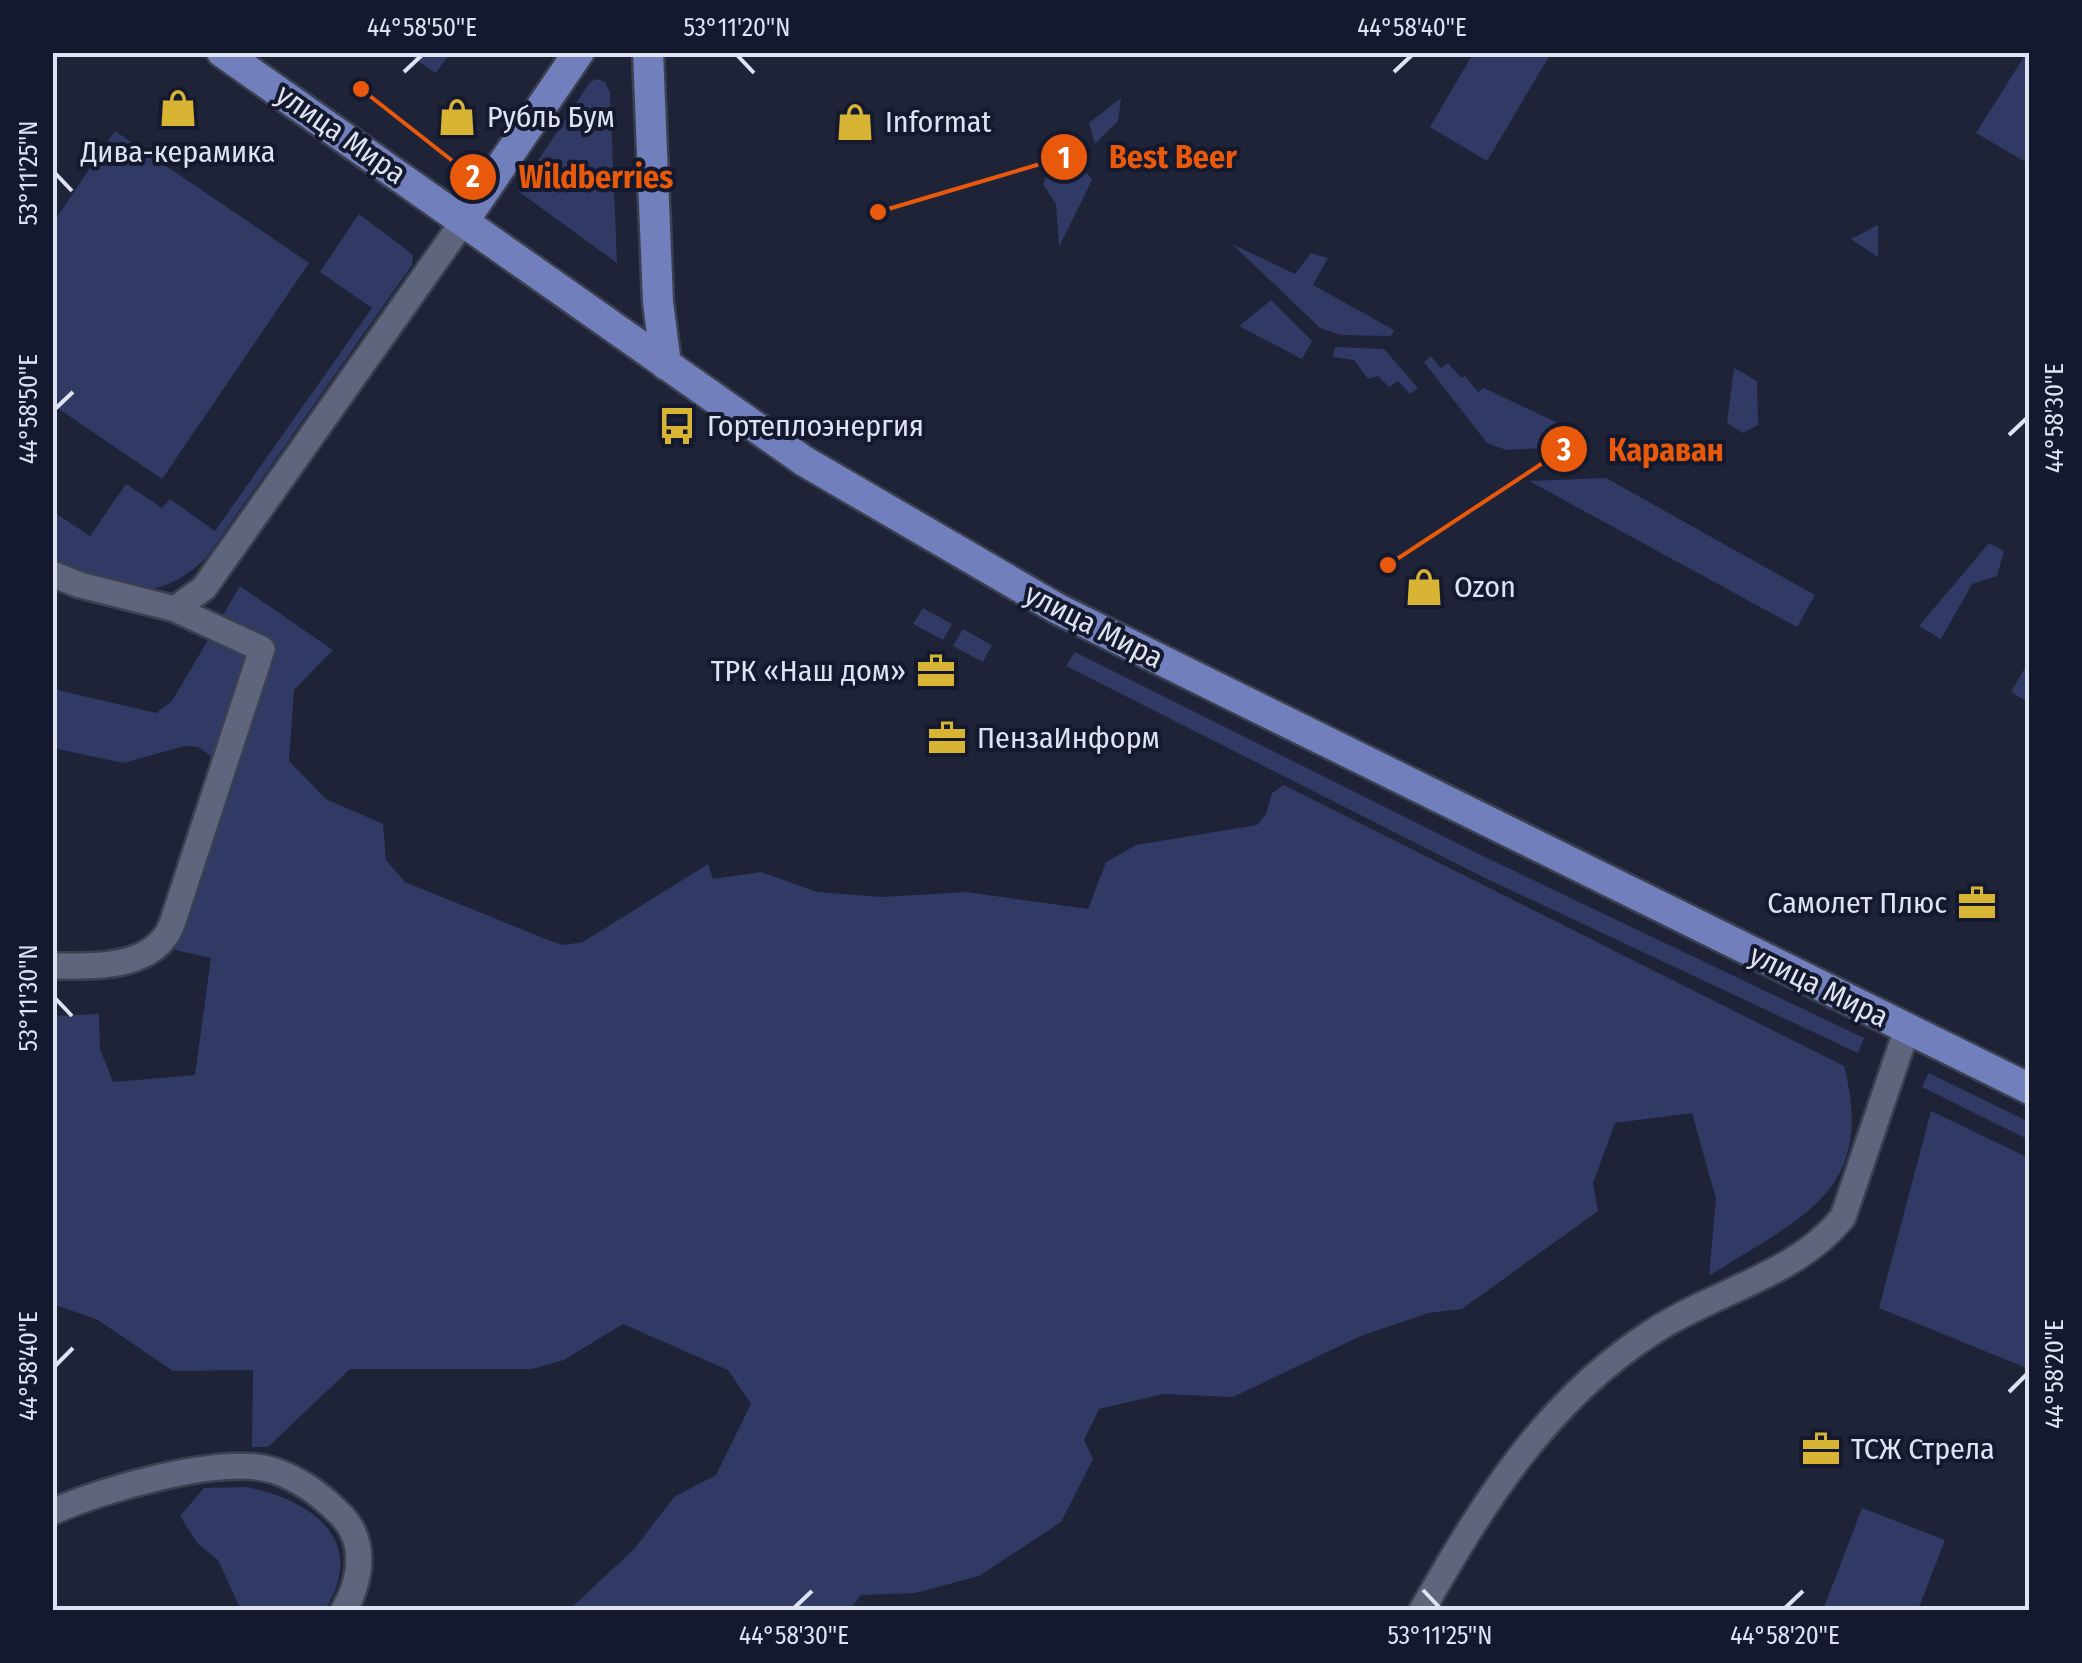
<svg xmlns="http://www.w3.org/2000/svg" width="2082" height="1663" font-family="'Fira Sans Condensed',sans-serif">
	<rect width="100%" height="100%" fill="#1e2338"/>
	<path fill="#303a64" d="M1474,52L1551,53L1487,161L1430,127Z
		M2027,52L2030,53L2029,164L1976,133Z
		M406,53H450L436,73Z
		M597,79L605,82L610,92L617,263L518,191L590,82Z
		M1121,98L1118,121L1095,144L1089,123Z
		M115,131L309,263L162,479L53,405V223Z
		M1061,146L1075,155L1092,180L1059,247L1056,204L1043,184L1051,167V153Z
		M359,214L407,250L413,256L412,265L206,558C150,611 117,586 53,564L52,511L90,536L126,484L162,508L170,499L215,531L372,308L320,272Z
		M1878,225V257L1851,239Z
		M1232,244L1295,274L1311,253L1328,258L1313,285L1394,330L1391,336L1341,335L1320,328Z
		M1271,300L1312,341L1302,359L1239,326Z
		M1335,347L1384,349L1418,388L1410,394L1398,381L1389,387L1378,376L1368,379L1354,360L1333,357Z
		M1431,356L1441,368L1448,363L1461,378L1465,376L1478,392L1484,388L1562,425L1560,447L1506,450L1487,443L1424,362Z
		M1734,368L1757,381L1758,425L1743,433L1727,423Z
		M1606,478L1815,595L1797,627L1529,481Z
		M1989,543L2004,551L1997,576L1972,584L1941,639L1919,626Z
		M240,586L333,650L294,690L289,761L326,799L383,824L386,860L405,882L553,942L564,945L583,942L708,864L713,879L761,872L817,892L882,897L966,892L1088,909L1106,862L1136,845L1257,825L1266,814L1272,793L1284,785L1844,1066C1877,1193 1800,1217 1709,1276L1716,1199L1692,1113L1615,1123L1593,1183L1598,1211L1462,1309L1428,1313L1361,1336L1233,1397L1163,1394L1099,1409L1084,1440L1093,1459L1061,1522L979,1576L915,1593L861,1595L849,1610H569L635,1548L674,1497L716,1475L751,1404L728,1370L623,1324L564,1360L532,1369H350L268,1447H252L253,1370L173,1371L98,1320L53,1304L52,1016L99,1014L100,1049L113,1082L195,1075L211,958L175,950L191,887L224,812L227,796L217,760L198,747L185,746L123,763L53,748V689L156,713L172,701Z
		M923,608L952,624L943,640L913,624Z
		M963,629L992,645L983,662L953,646Z
		M1075,652L1487,858L1864,1038L1858,1053L1483,877L1066,666Z
		M2029,661V703L2011,692Z
		M1929,1073L2029,1122V1140L1922,1087Z
		M1931,1111L2029,1158V1369L1879,1308Z
		M246,1487C311,1499 369,1540 325,1610H241L218,1560L198,1544L180,1516L204,1488Z
		M1862,1508L1945,1540L1918,1610H1823Z"/>
	<g fill="none" stroke-linecap="round" stroke-linejoin="round">
		<g stroke="#3b4051" stroke-width="30">
			<path id="minor" d="M52,574L80,585L175,609L204,588L465,219
				M52,966C94,966 154,970 172,924L262,649L175,609
				M52,1512C100,1490 225,1453 275,1471C299,1479 321,1495 339,1513C367,1540 362,1578 344,1610
				M1422,1610C1484,1502 1546,1400 1654,1331C1715,1291 1797,1275 1843,1217L1907,1029"/>
		</g>
		<g stroke="#3b4051" stroke-width="35">
			<path id="major" d="M222,52L804,461L1058,609L2030,1089
				M648,52L658,302L666,365
				M465,219L579,52"/>
		</g>
		<use href="#minor" stroke="#5e657d" stroke-width="25"/>
		<use href="#major" stroke="#7180bc" stroke-width="30"/>
	</g>
	<path fill="none" stroke="#dee3f1" stroke-width="4" d="M737,55L754,73M404,72L422,55M1394,72L1412,55M55,173L72,191M55,409L73,392M2009,435L2027,418M55,998L72,1016M55,1366L73,1348M2009,1392L2027,1374M1423,1590L1440,1608M794,1608L812,1591M1785,1608L1803,1591"/>
	<defs>
		<g id="shop-bare" transform="scale(3)"><path d="M-5-2.5h2.3a2.7 3.5 0 0 1 5.4 0H5L5.5 6h-11ZM-1.5-2.5h3a1.5 2.3 0 0 0-3 0Z" fill="#d8b434" stroke="#14192e" stroke-width="2.5" paint-order="stroke"/></g>
		<g id="bus-bare" transform="scale(3)"><path d="M-5-6H5V4H4V6H2V4H-2V6H-4V4H-5ZM-3.5-4V0h7V-4ZM-3.5 1.2v1.5H-2V1.2ZM2 1.2v1.5H3.5V1.2Z" fill="#d8b434" stroke="#14192e" stroke-width="2.5" paint-order="stroke"/></g>
		<g id="office-bare" transform="scale(3)"><path d="M-6-3h4V-5.5h4V-3h4V5H-6ZM-1-4.5V-3h2v-1.5ZM-6 0V1H6V0Z" fill="#d8b434" stroke="#14192e" stroke-width="2.5" paint-order="stroke"/></g>
	</defs>
	<g fill-rule="evenodd">
		<use href="#shop-bare" x="178" y="108"/>
		<use href="#shop-bare" x="457" y="117"/>
		<use href="#shop-bare" x="855" y="122"/>
		<use href="#bus-bare" x="677" y="426"/>
		<use href="#shop-bare" x="1424" y="587"/>
		<use href="#office-bare" x="936" y="671"/>
		<use href="#office-bare" x="947" y="738"/>
		<use href="#office-bare" x="1977" y="903"/>
		<use href="#office-bare" x="1821" y="1449"/>
	</g>
	<g text-anchor="middle" dominant-baseline="central" stroke-width="8" stroke-linejoin="round" paint-order="stroke">
		<g font-size="30" fill="#dee3f1" stroke="#14192e" text-anchor="start">
			<text x="487" y="117">Рубль Бум</text>
			<text x="885" y="122">Informat</text>
			<text x="178" y="152" text-anchor="middle">Дива-керамика</text>
			<text x="707" y="426">Гортеплоэнергия</text>
			<text x="1454" y="587">Ozon</text>
			<text x="906" y="671" text-anchor="end">ТРК «Наш дом»</text>
			<text x="977" y="738">ПензаИнформ</text>
			<text x="1947" y="903" text-anchor="end">Самолет Плюс</text>
			<text x="1851" y="1449">ТСЖ Стрела</text>
		</g>
		<g font-size="30" fill="#dee3f1" stroke="#14192e">
			<text transform="translate(341 134) rotate(35)">улица Мира</text>
			<text transform="translate(1094 626) rotate(27)">улица Мира</text>
			<text transform="translate(1819 986) rotate(26)">улица Мира</text>
		</g>
	</g>
	<path fill="none" stroke="#e8590c" stroke-width="4" d="M878 212L1064 157M361 89L473 177M1388 565L1564 449"/>
	<g fill="#e8590c" stroke="#14192e" stroke-width="4">
		<circle cx="878" cy="212" r="10"/>
		<circle cx="361" cy="89" r="10"/>
		<circle cx="1388" cy="565" r="10"/>
		<circle cx="1064" cy="157" r="25"/>
		<circle cx="473" cy="177" r="25"/>
		<circle cx="1564" cy="449" r="25"/>
	</g>
	<g font-size="30" text-anchor="middle" font-weight="bold" fill="#fff">
		<text x="1064" y="168">1</text>
		<text x="473" y="187">2</text>
		<text x="1564" y="460">3</text>
	</g>
	<g font-size="32" text-anchor="middle" font-weight="bold" fill="#e8590c" stroke="#14192e" stroke-width="8" stroke-linejoin="round" paint-order="stroke">
		<text x="1173" y="168">Best Beer</text>
		<text x="596" y="188">Wildberries</text>
		<text x="1666" y="461">Караван</text>
	</g>
	<rect width="2082" height="1663" fill="none" stroke="#14192e" stroke-width="110"/>
	<rect x="55" y="55" width="1972" height="1553" fill="none" stroke="#dee3f1" stroke-width="4"/>
	<g font-size="25" text-anchor="middle" fill="#dee3f1">
		<text x="422" y="36">44°58'50"E</text>
		<text x="737" y="36">53°11'20"N</text>
		<text x="1412" y="36">44°58'40"E</text>
		<text transform="translate(28 173) rotate(-90)" y="9">53°11'25"N</text>
		<text transform="translate(28 409) rotate(-90)" y="9">44°58'50"E</text>
		<text transform="translate(2054 418) rotate(-90)" y="9">44°58'30"E</text>
		<text transform="translate(28 998) rotate(-90)" y="9">53°11'30"N</text>
		<text transform="translate(28 1366) rotate(-90)" y="9">44°58'40"E</text>
		<text transform="translate(2054 1374) rotate(-90)" y="9">44°58'20"E</text>
		<text x="794" y="1644">44°58'30"E</text>
		<text x="1440" y="1644">53°11'25"N</text>
		<text x="1785" y="1644">44°58'20"E</text>
	</g>
</svg>
